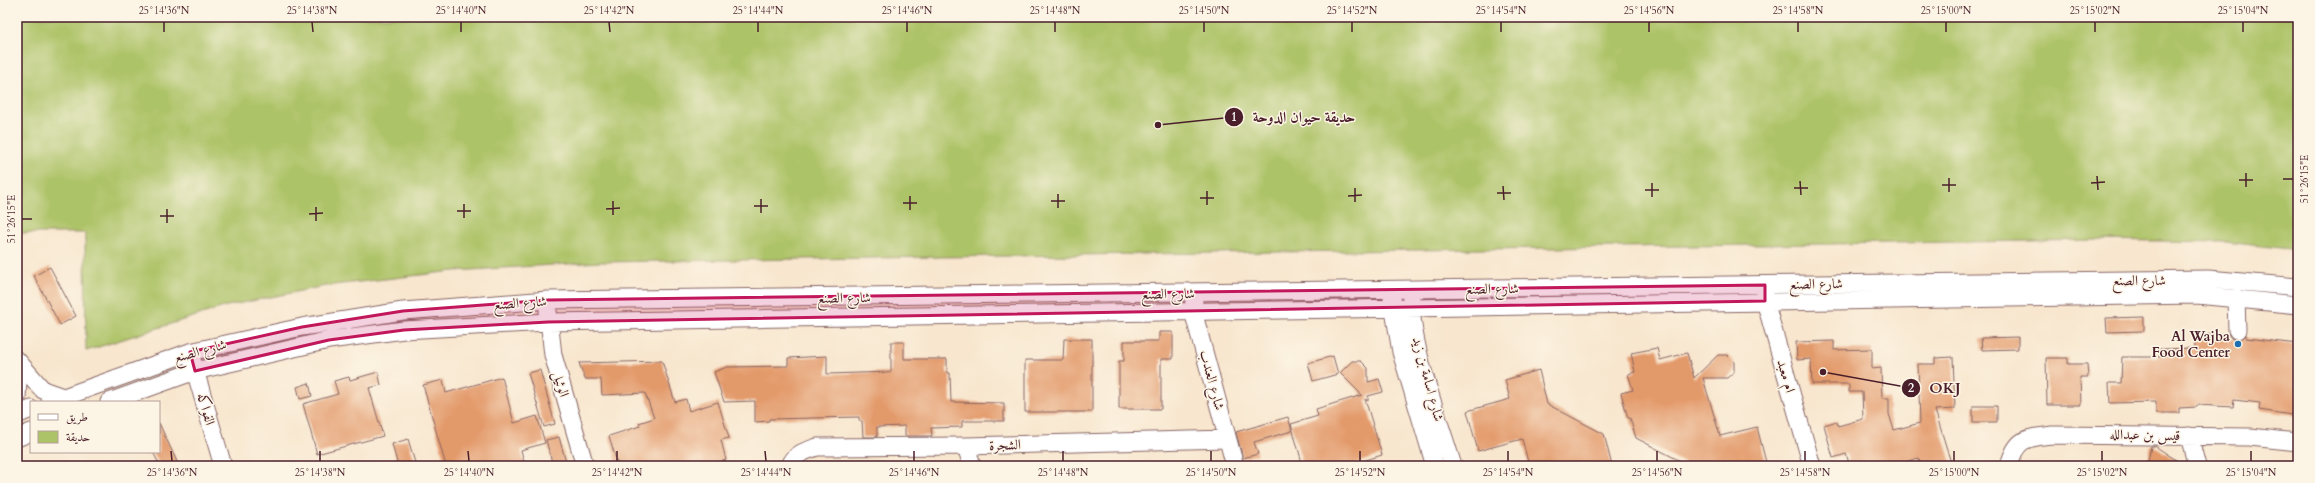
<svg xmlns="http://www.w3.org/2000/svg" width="2315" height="483" font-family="Cardo,Amiri,serif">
	<rect width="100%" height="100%" fill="#fcf5e5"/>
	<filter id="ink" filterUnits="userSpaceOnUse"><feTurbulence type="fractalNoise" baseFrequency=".025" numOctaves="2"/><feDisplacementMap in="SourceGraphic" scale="8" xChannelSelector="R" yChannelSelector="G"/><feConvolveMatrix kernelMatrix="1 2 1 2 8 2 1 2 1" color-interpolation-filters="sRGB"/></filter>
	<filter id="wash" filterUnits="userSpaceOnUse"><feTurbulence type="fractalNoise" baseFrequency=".012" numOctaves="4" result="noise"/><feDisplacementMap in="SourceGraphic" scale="16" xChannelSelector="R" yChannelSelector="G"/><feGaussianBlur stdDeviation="0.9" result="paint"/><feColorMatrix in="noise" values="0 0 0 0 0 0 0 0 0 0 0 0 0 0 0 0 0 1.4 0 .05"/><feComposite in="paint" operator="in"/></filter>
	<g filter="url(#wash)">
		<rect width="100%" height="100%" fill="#f8e6ce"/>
		<path fill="#adc368" stroke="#7c714a" d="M17,17H2298V250L2225,242L2097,240L601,262L454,271L325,286L227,306L86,351L85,233H17Z"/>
		<g id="blocks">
			<path fill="#e39a6a" d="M50,267L76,316L60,325L34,276Z
				M2144,317V331L2107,332L2106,318Z
				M1159,332H1173V359H1161V409H1119V361H1124V341H1159Z
				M2228,334L2232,339L2237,340L2246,335V338L2298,344V416L2259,410L2260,403L2234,400L2233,407L2197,405V407L2179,408V413H2156V402L2110,403L2109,383H2121L2122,357H2160L2159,349L2195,348V335Z
				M2018,337V349L1982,350L1981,338Z
				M1064,339H1092V412H1025V360H1063Z
				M1834,341V350L1872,349V369L1881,368L1882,398H1889V414L1894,430L1920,423L1918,364H1935V358L1953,357L1955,409L1935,410L1952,466H1921L1919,458L1891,466H1850L1846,454L1833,458L1824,425L1837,421L1838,426L1863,419L1862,392H1849V384H1812L1811,359L1797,360L1796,342Z
				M891,342H904V359H947V373H950L951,402L1004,403V421H962V427L931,428L932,436H905V426L877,427V437H863L862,421H859V417L769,419V421L755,422V401L724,402L714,372L727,367L788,366V358L827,356V374L891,372Z
				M1657,348L1660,360L1687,353L1694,378L1718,355H1727L1734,362V372L1727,378H1703L1720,436L1757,427L1767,466H1690L1636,438L1630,418H1628L1621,393L1633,390L1628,374L1635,372L1631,353Z
				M1333,356L1338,374L1313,381L1308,363Z
				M2046,358H2068V364H2087L2088,377H2080L2081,405H2047Z
				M662,361L675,402L686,399L689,411L718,402L729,438L721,440L726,460L707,466H618L609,436L640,426L639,423L654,418L645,393L602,395L601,379H585L579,363Z
				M1352,361H1361L1368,368V382L1379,379L1383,392L1368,396V401L1365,399L1382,455L1347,466H1303L1291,424L1318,416L1316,409L1362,395L1340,373Z
				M540,370L555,424L544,427L528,373Z
				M1539,370L1547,404L1604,434L1612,466H1529L1522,439L1478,451L1467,411L1510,399L1505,380Z
				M378,372L381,385L369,388L383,436L317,454L303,404L338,394L334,381L349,377L350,380Z
				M502,377L514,423L537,416L545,443L521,450L525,466H446L423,385L443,380L446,393Z
				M309,383L312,396L300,399L297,387Z
				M1973,406H1997V422H1973Z
				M1288,417L1292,431L1254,442L1258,454L1243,458L1236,432Z
				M159,423L179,466H160L153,452H159Z
				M559,437L567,466H553L546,440Z
				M408,439L416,466H398L392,444Z
				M2151,446H2155L2185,466H2147Z"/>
		</g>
	</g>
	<g filter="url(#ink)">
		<use href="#blocks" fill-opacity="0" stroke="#876564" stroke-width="1"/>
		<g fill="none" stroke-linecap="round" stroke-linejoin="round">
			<g stroke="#876564" stroke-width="19">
				<path id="minor" d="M1765,291V301L1812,466
					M1392,298L1401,352L1435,466
					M1411,298C1410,346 1439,419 1453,466
					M2236,298L2237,330
					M1194,300L1193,311L1235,466
					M548,311L553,355L585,466
					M17,360L43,390L63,397
					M192,360L223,466
					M17,398L19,364
					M50,402L190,352L302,327L403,311L548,300L2208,279L2298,287
					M109,402L195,371L329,340L404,330L548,322L2197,295L2298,305
					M17,415L31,409
					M2189,436L2197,466
					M17,438L31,432
					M966,446L972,466
					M790,466C794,454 805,451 817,447L966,446L1227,439
					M2009,466C2016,438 2026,438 2052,435L2250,437L2298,442"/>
			</g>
			<use href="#minor" stroke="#fff" stroke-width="17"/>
		</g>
	</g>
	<path fill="#c2185b" fill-opacity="0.2" stroke="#c2185b" stroke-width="3" stroke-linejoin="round" d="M1765,285V301L548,322L404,330L329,340L195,371L190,352L302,327L403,311L548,300Z"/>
	<path fill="none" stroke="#4a1f2b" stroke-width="1.5" d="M164,22V32M312,22L313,32M461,22V32M609,22L610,32M758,22V32M907,22V32M1055,22V32M1204,22V32M1352,22V32M1501,22V32M1649,22V32M1798,22V32M1946,22V32M2095,22V32M2243,22V32M2246,173V187M2097,176L2098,190M1949,178V192M2283,179H2293M2239,180H2253M1800,181L1801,195M1652,183V197M2091,183L2105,182M1942,185H1956M1503,186L1504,200M1355,188V202M1794,188H1808M1645,190H1659M1207,191V205M1497,193H1511M1058,194V208M910,196V210M1348,196L1362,195M1200,198H1214M761,199V213M613,201V215M1051,201H1065M903,203H917M464,204V218M754,206H768M316,207V221M167,209V223M606,209L620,208M457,211H471M309,214L323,213M160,216H174M22,219H32M171,451L172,461M320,451V461M468,451L469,461M617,451V461M765,451L766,461M914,451V461M1063,451V461M1211,451V461M1360,451V461M1508,451V461M1657,451V461M1805,451V461M1954,451V461M2102,451V461M2251,451V461"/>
	<circle fill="#1f6fb2" stroke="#fcf5e5" stroke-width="1.5" cx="2238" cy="344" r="4"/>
	<g text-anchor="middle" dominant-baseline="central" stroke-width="3" stroke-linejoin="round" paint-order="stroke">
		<g font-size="14" fill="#4a1f2b" stroke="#fcf5e5">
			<text x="2139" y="280">شارع الصنع</text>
			<text transform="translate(1816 284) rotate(-1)">شارع الصنع</text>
			<text transform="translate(1492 289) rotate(-1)">شارع الصنع</text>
			<text transform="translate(1168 294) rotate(-1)">شارع الصنع</text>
			<text transform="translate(844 298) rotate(-1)">شارع الصنع</text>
			<text transform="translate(520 303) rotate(-4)">شارع الصنع</text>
			<text transform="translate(200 351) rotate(-15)">شارع الصنع</text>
			<text transform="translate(1786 376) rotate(74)">ام معبد</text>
			<text transform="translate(1428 379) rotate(75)">شارع اسامة بن زيد</text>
			<text transform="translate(1212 380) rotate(75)">شارع العندب</text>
			<text transform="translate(561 384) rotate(74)">الوثيل</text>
			<text transform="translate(206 409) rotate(74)">الفواكه</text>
			<text transform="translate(2145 435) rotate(1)">قيس بن عبدالله</text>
			<text transform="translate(1005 445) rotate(-2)">الشجرة</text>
		</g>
		<g font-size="14" font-weight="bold" fill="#4a1f2b" stroke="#fcf5e5" text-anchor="end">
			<text x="2230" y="336">Al Wajba<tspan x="2230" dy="16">Food Center</tspan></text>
		</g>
	</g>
	<path fill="none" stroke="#4a1f2b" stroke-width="1.5" d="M1158 125L1234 117M1823 372L1911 388"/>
	<g fill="#4a1f2b" stroke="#fcf5e5" stroke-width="1.5">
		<circle cx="1158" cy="125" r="4"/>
		<circle cx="1823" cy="372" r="4"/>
		<circle cx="1234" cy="117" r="10"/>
		<circle cx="1911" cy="388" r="10"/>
	</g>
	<g font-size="12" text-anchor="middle" font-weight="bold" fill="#fff">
		<text x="1234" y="121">1</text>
		<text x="1911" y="392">2</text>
	</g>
	<g font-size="15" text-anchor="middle" font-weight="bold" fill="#4a1f2b" stroke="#fcf5e5" stroke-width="3" stroke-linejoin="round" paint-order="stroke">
		<text x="1304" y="122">حديقة حيوان الدوحة</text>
		<text x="1945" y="393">OKJ</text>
	</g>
	<rect width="2315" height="483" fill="none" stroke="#fcf5e5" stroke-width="44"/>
	<rect x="30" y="401" width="130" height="52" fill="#fcf5e5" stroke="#b59f9b"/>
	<rect x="38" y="414" width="20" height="6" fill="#ffffff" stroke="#b59f9b"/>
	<text x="66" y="421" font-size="12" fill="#4a1f2b">طريق</text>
	<rect x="38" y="431" width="20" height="12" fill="#adc368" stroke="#b59f9b"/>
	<text x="66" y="441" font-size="12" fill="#4a1f2b">حديقة</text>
	<rect x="22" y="22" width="2271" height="439" fill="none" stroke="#4a1f2b" stroke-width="1.5"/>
	<g font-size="10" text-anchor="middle" fill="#4a1f2b">
		<text x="164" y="14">25°14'36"N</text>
		<text x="312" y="14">25°14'38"N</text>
		<text x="461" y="14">25°14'40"N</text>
		<text x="609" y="14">25°14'42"N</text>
		<text x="758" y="14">25°14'44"N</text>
		<text x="907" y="14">25°14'46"N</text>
		<text x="1055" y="14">25°14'48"N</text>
		<text x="1204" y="14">25°14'50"N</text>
		<text x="1352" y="14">25°14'52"N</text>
		<text x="1501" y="14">25°14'54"N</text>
		<text x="1649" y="14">25°14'56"N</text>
		<text x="1798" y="14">25°14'58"N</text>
		<text x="1946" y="14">25°15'00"N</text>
		<text x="2095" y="14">25°15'02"N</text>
		<text x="2243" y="14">25°15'04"N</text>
		<text transform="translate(2304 179) rotate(-90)" y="4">51°26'15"E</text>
		<text transform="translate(11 219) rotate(-90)" y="4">51°26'15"E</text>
		<text x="172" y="476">25°14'36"N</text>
		<text x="320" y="476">25°14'38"N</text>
		<text x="469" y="476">25°14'40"N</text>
		<text x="617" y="476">25°14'42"N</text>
		<text x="766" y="476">25°14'44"N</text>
		<text x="914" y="476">25°14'46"N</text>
		<text x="1063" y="476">25°14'48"N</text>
		<text x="1211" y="476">25°14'50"N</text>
		<text x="1360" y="476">25°14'52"N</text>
		<text x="1508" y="476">25°14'54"N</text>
		<text x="1657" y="476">25°14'56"N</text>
		<text x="1805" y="476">25°14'58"N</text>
		<text x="1954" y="476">25°15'00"N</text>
		<text x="2102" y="476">25°15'02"N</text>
		<text x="2251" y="476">25°15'04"N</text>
	</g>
</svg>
